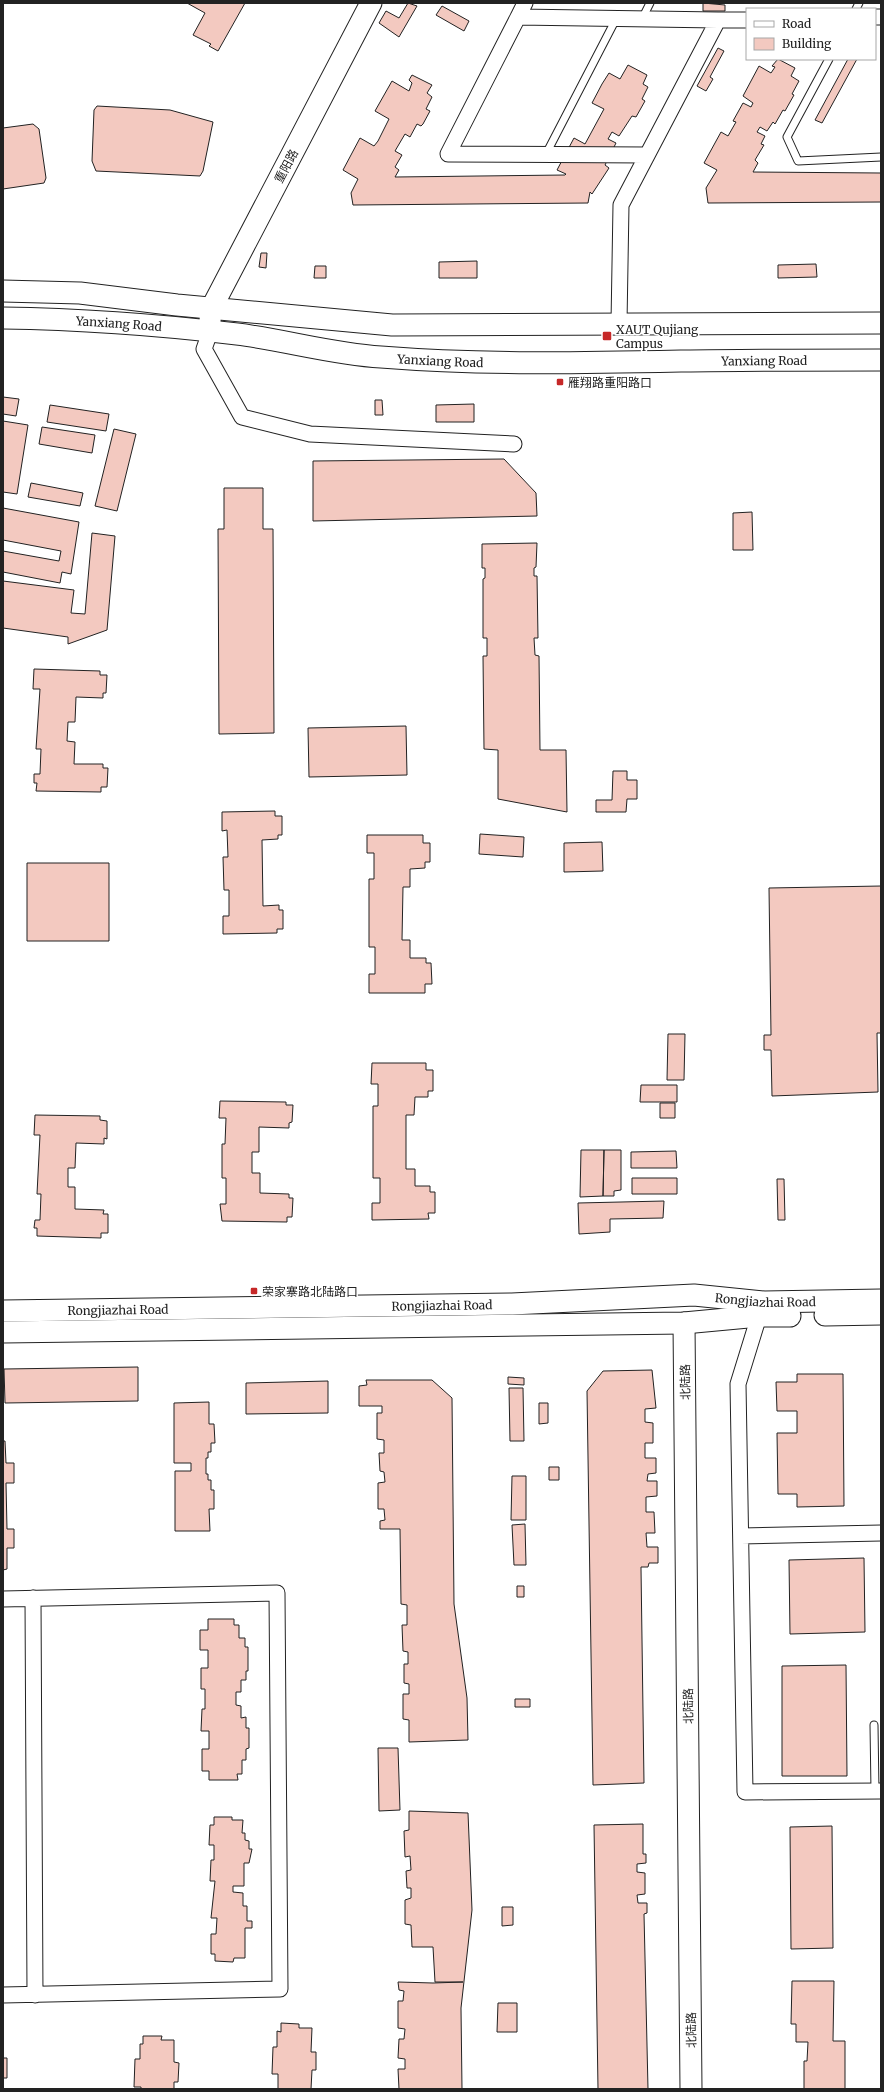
<svg xmlns="http://www.w3.org/2000/svg" width="884" height="2092" font-family="Merriweather,'Noto Sans SC',serif">
	<rect width="100%" height="100%" fill="#fff"/>
	<path fill="#f3c9c0" stroke="#222" d="M245,3L218,51L209,46L211,44L193,35L205,13L187,3Z
		M408,3L417,6L399,37L379,23L386,11L399,18Z
		M703,3L725,5V11H703Z
		M442,6L469,21L464,31L436,15Z
		M718,48L724,51L710,77L713,79L706,91L697,86Z
		M778,59L795,68L791,76L799,81L792,94L794,95L785,111L783,110L775,124L773,122L767,131L760,127L757,132L765,136L761,144L764,145L755,160L758,163L753,172L881,173V202L708,203L706,188L717,170L704,163L721,132L728,136L736,122L733,121L743,103L751,107L753,103L743,96L759,66L771,73L775,67L772,66Z
		M848,59H857L822,123L815,120Z
		M628,65L647,75L643,84L648,87L642,99L645,101L636,117L632,116L619,136L612,132L608,139L616,143L605,165L609,168L592,194L590,192L588,203L353,205L351,193L358,179L343,170L360,138L374,146L378,141L389,119L375,111L392,81L409,91L412,83L409,80L412,75L432,85L427,93L432,97L426,109L430,111L423,124L421,126L417,124L410,137L405,134L395,151L402,155L395,167L399,170L395,177L565,175L566,174L557,170L574,138L585,144L604,109L592,103L602,84L609,73L620,79Z
		M97,106L170,110L213,122L203,171L200,176L96,171L92,161L94,110Z
		M33,124L39,129L46,178L44,183L3,189V128Z
		M261,253H267L266,268L259,267Z
		M477,261V278H439V262Z
		M816,264L817,277L778,278V265Z
		M315,266H326V278H314Z
		M3,397L19,399L16,416L3,414Z
		M375,400H382L383,415H375Z
		M474,404V422H436V405Z
		M50,405L109,414L106,431L47,422Z
		M3,421L28,425L17,494L3,492Z
		M42,427L95,435L92,453L39,444Z
		M114,429L136,434L117,511L95,506Z
		M504,459L536,493L537,516L313,521V461Z
		M31,483L83,493L80,506L28,497Z
		M224,488H263V529H273L274,733L219,734L218,529H224Z
		M3,508L79,522L71,574L62,572L60,583L3,572V551L59,561L61,551L3,540Z
		M752,512L753,550H733V513Z
		M92,533L115,536L107,630L68,644V637L3,628V581L74,590L71,613L85,614Z
		M537,543L536,567L534,568V576H537L538,638H534L535,655L539,656L540,750H566L567,812L498,799V750L484,749L483,656H487V638H483V579L485,578V568H482V544Z
		M34,669L100,671V675H107L106,693H103V698L76,697L75,722H68L67,741L75,742L74,764H103V768H108L107,787H101V792L36,791L37,783H34V774H40L41,749H36L40,689H33Z
		M406,726L407,775L309,777L308,728Z
		M613,771H627V780H637V799H627L626,812H596V800H612Z
		M275,811V816H282V835H278V839L262,840L263,906L279,905V910H283V929H277V933L223,934V916H229V890H224L223,857H228L227,830L222,831V812Z
		M480,834L524,837L523,857L479,854Z
		M367,835H423V843H430V862H425V868L410,869V887H403L402,940H410V958H426V963H431L432,984H425V993H369V974H375V947H369V879H374V853H367Z
		M602,842L603,871L564,872V843Z
		M27,863H109V941H27Z
		M881,886V1033H877L878,1092L772,1096L771,1050H764V1035H771L769,888Z
		M668,1034H685L684,1080H667Z
		M372,1063H426V1070H433V1091H428V1097H415L414,1115H406V1169H415V1186H430V1192H435V1213H428L429,1219L372,1220V1203H380V1178H373V1106H378V1084H371Z
		M641,1085H677V1102H640Z
		M220,1101L286,1102V1105H293L292,1122L289,1123V1128L259,1127V1152H252V1173H260V1193L289,1194V1198H293L292,1217H287V1222L222,1221L220,1204H226V1178H222V1144H225L226,1118H219Z
		M660,1103H675V1118H660Z
		M35,1115L100,1116V1120L107,1121V1139L104,1138V1144L76,1143L75,1168H68V1187H75V1209L104,1210L103,1214H108V1233H101V1238L37,1236V1228H34L35,1220H40L41,1194H37L40,1135H34Z
		M581,1150H604L603,1196L580,1197Z
		M604,1150H621V1190L614,1191V1196H603Z
		M676,1151L677,1168H631V1152Z
		M632,1178H677V1194H632Z
		M777,1179H784L785,1220H778Z
		M664,1201L663,1218L610,1219V1232L579,1234L578,1203Z
		M138,1367V1401L5,1403L4,1369Z
		M652,1370L656,1408L645,1409V1422L653,1423V1443H645V1458H656V1473L648,1474L647,1481H657V1496L646,1497V1512H654L655,1533H646L647,1547H658V1563H649L648,1567H641V1568L644,1783L593,1785L587,1391L603,1371Z
		M797,1374H843L844,1506L797,1507V1494H778L777,1433H797V1411H777L776,1382H797Z
		M508,1377L524,1378V1385L508,1384Z
		M366,1380H432L452,1398L454,1604L467,1698L468,1740L409,1742V1720L403,1719V1694H409V1684L404,1683V1664H408V1652L403,1651L402,1625H407V1605L401,1604L400,1529H380V1521L385,1520L384,1509H378V1483L385,1482L384,1472L380,1471L379,1453H384V1440L377,1439V1413H382V1406H359V1386L367,1385Z
		M328,1381V1413L246,1414V1383Z
		M509,1388H523L524,1441H510Z
		M209,1402V1424H214L215,1443H211V1452H208V1458H206V1474H208V1480H211V1490H214V1509H209L210,1531H175V1471H191V1463H174V1403Z
		M539,1403H548V1423L539,1424Z
		M3,1441H5L6,1463H14V1483H6L7,1529H14V1548H7V1569L3,1570Z
		M549,1467H559V1480H549Z
		M512,1476H526V1520H511Z
		M525,1524L526,1565H514L512,1525Z
		M864,1558L865,1632L790,1634L789,1560Z
		M517,1586H524V1597H517Z
		M208,1619H234V1625H239V1638H245V1647H248V1671H246V1680H241V1692H236V1705L241,1706V1718L246,1717V1728H249V1748L246,1749V1760H242V1774H237L238,1780H209V1771H202V1749H209V1731H201L202,1709H205V1689H201V1668H208V1650H200V1630H208Z
		M846,1665L847,1776H782V1666Z
		M515,1699H530V1707H515Z
		M378,1748H398L400,1810L379,1811Z
		M409,1811L468,1813L472,1910L461,2008L462,2089H399L398,2069H405V2059L398,2058L399,2039H404L405,2029L398,2028V2001H403L404,1991L399,1990L398,1982L433,1983L463,1982H435L433,1947H412L411,1925L405,1924V1900L411,1898V1888H407L406,1871L411,1870L410,1856L405,1857L404,1831L409,1830Z
		M214,1817H232V1820H243L242,1833H245V1840L249,1841V1849H252L249,1863H244V1886H233V1892L243,1893V1906H247V1921H252V1928H245V1958H234L233,1962L215,1961V1954H211V1934H216L217,1918H211L215,1881H210L211,1860H214V1845H209L210,1825H214Z
		M643,1824V1854H646V1863L637,1864V1872L645,1873V1894L637,1895L638,1903H647V1913L644,1914L648,2089H598L594,1825Z
		M832,1826L833,1948L791,1949L790,1827Z
		M502,1907H513V1925L502,1926Z
		M792,1981H834L833,2041H845V2089H804V2061H807L808,2042H796V2024H791Z
		M498,2003H517V2032H497Z
		M281,2023L299,2024V2028H312L311,2052H316V2070H312L311,2089H278V2074H272L273,2047H277V2031L281,2032Z
		M143,2036H162L161,2040H174V2062L179,2063L178,2082H174V2089H141V2087H134L135,2059H140V2044H143Z
		M3,2058H7V2078H3V2089Z"/>
	<g fill="none" stroke-linecap="round" stroke-linejoin="round">
		<g stroke="#222" stroke-width="9">
			<path id="lane" d="M856,9L859,3
				M642,19L650,3
				M829,59L787,137L798,161L881,157
				M546,154L616,19
				M874,1725L875,1791"/>
		</g>
		<g stroke="#222" stroke-width="17">
			<path id="street" d="M518,17L525,3
				M875,17H881
				M647,155L448,154L518,17L718,20
				M619,323L621,205L718,20H747
				M210,332L204,349L242,417L310,434L514,444
				M759,1316L738,1384L745,1792L881,1791
				M741,1536L881,1533
				M33,1598L35,1995
				M3,1599L277,1593L280,1989L3,1995"/>
		</g>
		<g stroke="#222" stroke-width="23">
			<g id="secondary">
				<path d="M3,291L80,293L177,305L392,325L881,323"/>
				<path id="s1" d="M3,318C81,319 160,325 237,334C285,340 332,354 381,357C482,365 581,363 682,361C748,360 815,360 881,360"/>
				<path d="M210,321L211,309L371,3"/>
				<path id="s2" d="M3,1311L512,1304L694,1295L764,1302L881,1300"/>
				<path d="M825,1315L881,1314"/>
				<path d="M684,1323L691,2089"/>
				<path d="M3,1332L684,1323L759,1316H790"/>
			</g>
		</g>
		<use href="#lane" stroke="#fff" stroke-width="7"/>
		<use href="#street" stroke="#fff" stroke-width="15"/>
		<use href="#secondary" stroke="#fff" stroke-width="21"/>
	</g>
	<g fill="#c62828" stroke="#fff" stroke-width="1.5">
		<rect x="602" y="331" width="10" height="10" rx="2"/>
		<rect x="556" y="378" width="8" height="8" rx="2"/>
		<rect x="250" y="1287" width="8" height="8" rx="2"/>
	</g>
	<g text-anchor="middle" dominant-baseline="central" stroke-width="3" stroke-linejoin="round" paint-order="stroke">
		<g font-size="12" fill="#222" stroke="#fff">
			<text transform="translate(286 166) rotate(-62)">重阳路</text>
			<text stroke="none"><textPath href="#s1" startOffset="116">Yanxiang Road</textPath></text>
			<text stroke="none"><textPath href="#s1" startOffset="440">Yanxiang Road</textPath></text>
			<text stroke="none"><textPath href="#s1" startOffset="764">Yanxiang Road</textPath></text>
			<text stroke="none"><textPath href="#s2" startOffset="763">Rongjiazhai Road</textPath></text>
			<text stroke="none"><textPath href="#s2" startOffset="439">Rongjiazhai Road</textPath></text>
			<text stroke="none"><textPath href="#s2" startOffset="115">Rongjiazhai Road</textPath></text>
			<text transform="translate(685 1382) rotate(-91)">北陆路</text>
			<text transform="translate(688 1706) rotate(-91)">北陆路</text>
			<text transform="translate(691 2030) rotate(-91)">北陆路</text>
		</g>
		<g font-size="12" fill="#222" stroke="#fff" text-anchor="start">
			<text x="616" y="329">XAUT Qujiang<tspan x="616" dy="14">Campus</tspan></text>
			<text x="568" y="382">雁翔路重阳路口</text>
			<text x="262" y="1291">荣家寨路北陆路口</text>
		</g>
	</g>
	<rect width="884" height="2092" fill="none" stroke="#222222" stroke-width="8"/>
	<rect x="746" y="8" width="130" height="52" fill="#ffffff" stroke="#a7a7a7"/>
	<rect x="754" y="21" width="20" height="6" fill="#ffffff" stroke="#a7a7a7"/>
	<text x="782" y="28" font-size="12" fill="#222222">Road</text>
	<rect x="754" y="38" width="20" height="12" fill="#f3c9c0" stroke="#a7a7a7"/>
	<text x="782" y="48" font-size="12" fill="#222222">Building</text>
</svg>
